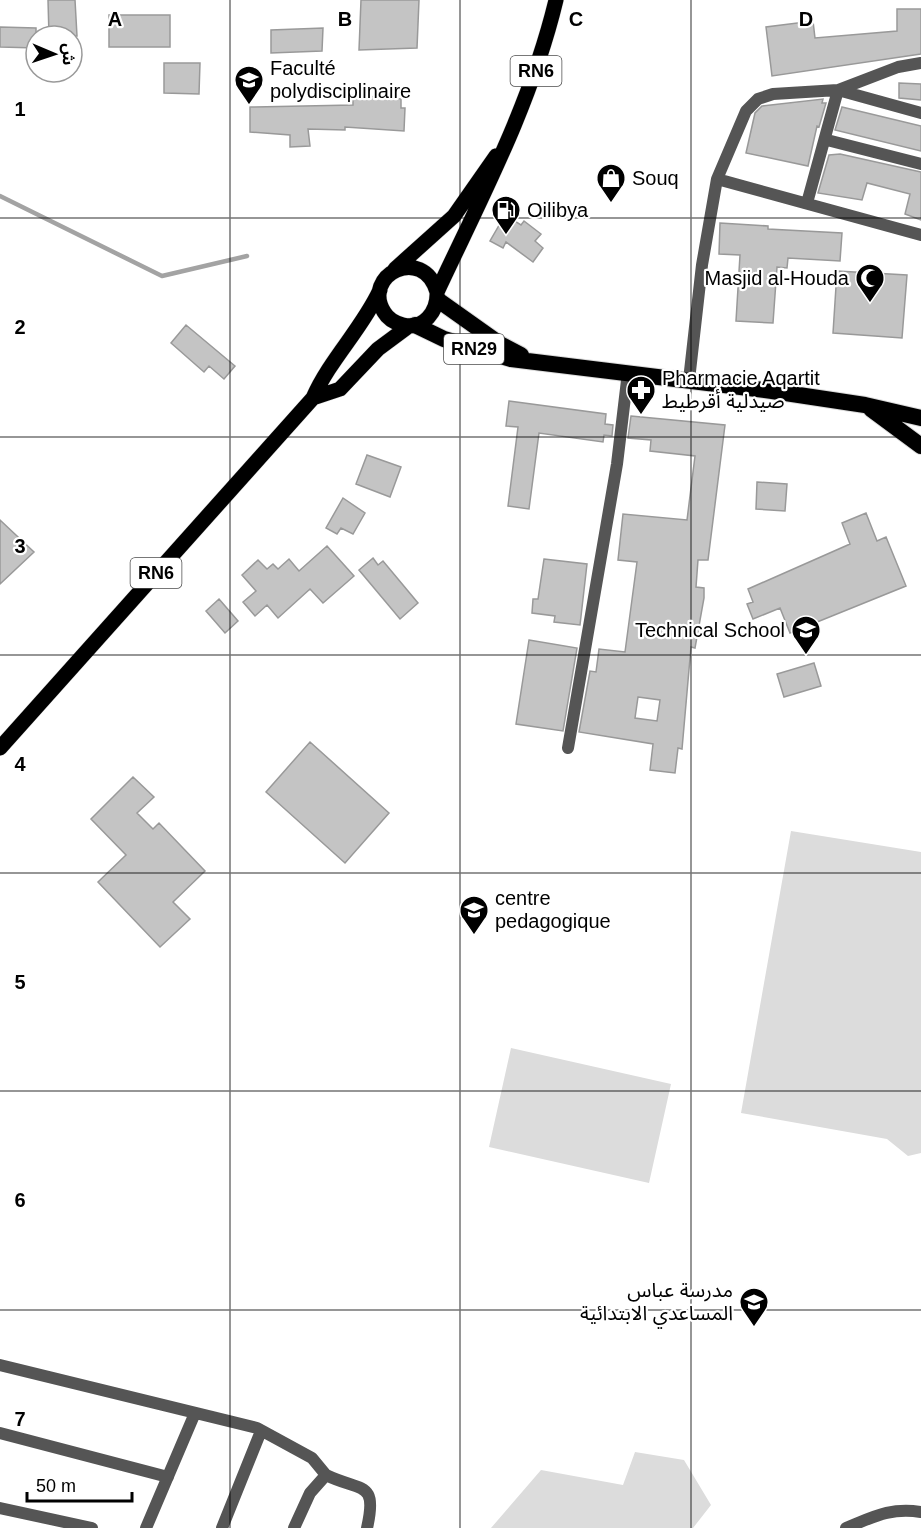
<svg xmlns="http://www.w3.org/2000/svg" width="921" height="1528" font-family="Helvetica,'Noto Sans Arabic',sans-serif">
	<rect width="100%" height="100%" fill="#fff"/>
	<path fill="#dcdcdc" d="M791,831L921,852V1153L908,1156L887,1139L741,1113Z
		M511,1048L671,1084L649,1183L489,1147Z
		M635,1452L684,1460L711,1505L693,1528H491L541,1470L623,1485Z"/>
	<g fill="none" stroke-linecap="round" stroke-linejoin="round">
		<path stroke="#a3a3a3" stroke-width="4.5" d="M0,196L162,276L247,256"/>
	</g>
	<path fill="#c4c4c4" stroke="#999" stroke-width="1.5" fill-rule="evenodd" d="M48,0H75L77,36H49Z
		M361,0H419L417,48L359,50Z
		M897,9H921V54L772,76L766,27L813,21L815,38L897,31Z
		M109,15H170V47H109Z
		M0,27L36,28V48L0,47Z
		M323,28L322,51L271,53V30Z
		M164,63H200L199,94L164,93Z
		M899,83L921,84V100L899,98Z
		M353,95L401,99V108H405L404,131L345,127V130L308,129L310,146L290,147V135L250,132V107L353,105Z
		M823,99L822,103H826L819,127L817,126L808,166L746,153L755,113L762,106Z
		M842,107L921,126V151L835,130Z
		M840,154L921,172V220L905,214L910,194L867,183L862,200L818,193L829,155Z
		M505,215L521,225L524,221L541,234L535,241L543,248L533,262L506,242L503,248L490,241Z
		M720,223L768,226V229L842,233L840,261L788,258L787,268L777,267L773,323L736,321L740,255L719,254Z
		M837,271L907,275L902,338L833,333Z
		M186,325L235,366L224,379L209,366L204,372L171,343Z
		M509,401L606,414L605,424L613,425L612,436L604,435L603,442L539,433L529,509L508,506L518,427L506,426Z
		M631,416L725,425L708,560H698L696,587L704,588V598L695,648L691,647L682,749L678,748L675,773L650,770L653,744L579,732L590,671L596,672L599,649L625,652L637,562L618,560L623,514L687,520L695,456L650,451L651,440L628,438ZM638,697L660,700L657,721L635,718Z
		M367,455L401,467L390,497L356,484Z
		M757,482L787,484L785,511L756,509Z
		M343,498L365,513L353,534L341,528L337,534L326,528Z
		M866,513L877,541L886,537L906,586L790,633L780,608L753,619L747,604L753,602L748,589L850,544L842,523Z
		M0,520L34,552L0,584Z
		M327,546L354,576L323,603L310,589L278,618L267,605L255,616L243,602L256,591L242,575L258,560L267,569L273,564L278,569L289,559L299,571Z
		M373,558L378,565L383,561L418,603L400,619L359,570Z
		M544,559L587,564L580,625L554,622L555,616L532,613L533,599H538Z
		M219,599L238,621L225,633L206,611Z
		M529,640L577,648L563,731L516,724Z
		M814,663L821,686L784,697L777,674Z
		M310,742L389,813L345,863L266,792Z
		M133,777L154,797L137,813L153,829L159,823L205,871L173,902L190,919L160,947L98,882L126,855L91,819Z"/>
	<g fill="none" stroke-linecap="round" stroke-linejoin="round">
		<g stroke="#dbdbdb" stroke-width="16">
			<path id="primary" d="M395,269L454,216L496,156
				M437,292C423,244 361,275 384,312C388,319 395,323 403,325C424,330 438,311 437,292C482,196 531,104 556,0
				M313,398L340,389L378,349L409,326
				M0,748L313,398C330,359 362,329 380,290"/>
		</g>
		<g stroke="#dbdbdb" stroke-width="18">
			<path id="trunk" d="M438,300L500,344L521,355
				M415,325L444,339L511,359L772,391L865,405L921,418
				M871,409L921,446"/>
		</g>
		<path stroke="#555" stroke-width="12" d="M838,90L898,67L921,63
			M827,140L921,164
			M717,179L921,235
			M807,203L838,90
			M689,380L702,265L717,179L746,111L758,99L773,94L838,90L921,113
			M568,748L617,464L628,372
			M0,1365L257,1428L312,1458L326,1475
			M0,1433L168,1477
			M0,1508L92,1528
			M146,1528L195,1413
			M222,1528L261,1431
			M294,1528L310,1493L326,1475C361,1492 378,1480 367,1528
			M846,1528C873,1517 891,1507 921,1512"/>
		<use href="#primary" stroke="#000" stroke-width="15"/>
		<use href="#trunk" stroke="#000" stroke-width="16"/>
	</g>
	<path fill="none" stroke="#000" stroke-width="1.5" stroke-opacity="0.55" d="M230,0V1528M460,0V1528M691,0V1528M0,218H921M0,437H921M0,655H921M0,873H921M0,1091H921M0,1310H921"/>
	<defs>
		<g id="university-pin" transform="scale(1.5)"><path d="M0 17L-7.5 6A9.5 9.5 0 1 1 7.5 6Z" fill="#000" stroke="#fff"/><path d="M0-5L7-2L0 1L-7-2ZM-4 1L0 2.5L4 1V4Q0 6-4 4Z" fill="#fff"/></g>
		<g id="shop-pin" transform="scale(1.5)"><path d="M0 17L-7.5 6A9.5 9.5 0 1 1 7.5 6Z" fill="#000" stroke="#fff"/><path d="M-5-2.5h2.3a2.7 3.5 0 0 1 5.4 0H5L5.5 6h-11ZM-1.5-2.5h3a1.5 2.3 0 0 0-3 0Z" fill="#fff"/></g>
		<g id="fuel-pin" transform="scale(1.5)"><path d="M0 17L-7.5 6A9.5 9.5 0 1 1 7.5 6Z" fill="#000" stroke="#fff"/><path d="M-5.5-6h7V0h2V4h1.3V-2.5L3-4.5l.8-.8L6-3V5H2.5V1h-1V6h-7ZM-4.2-4.7v3.2H.2V-4.7Z" fill="#fff"/></g>
		<g id="mosque-pin" transform="scale(1.5)"><path d="M0 17L-7.5 6A9.5 9.5 0 1 1 7.5 6Z" fill="#000" stroke="#fff"/><path d="M3.5-4.9A6 6 0 1 0 3.5 4.9A5 5 0 1 1 3.5-4.9Z" fill="#fff"/></g>
		<g id="pharmacy-pin" transform="scale(1.5)"><path d="M0 17L-7.5 6A9.5 9.5 0 1 1 7.5 6Z" fill="#000" stroke="#fff"/><path d="M-2-6h4v4h4v4h-4v4h-4v-4h-4v-4h4Z" fill="#fff"/></g>
		<g id="school-pin" transform="scale(1.5)"><path d="M0 17L-7.5 6A9.5 9.5 0 1 1 7.5 6Z" fill="#000" stroke="#fff"/><path d="M0-5L7-2L0 1L-7-2ZM-4 1L0 2.5L4 1V4Q0 6-4 4Z" fill="#fff"/></g>
	</defs>
	<g fill-rule="evenodd">
		<use href="#university-pin" x="249" y="80"/>
		<use href="#shop-pin" x="611" y="178"/>
		<use href="#fuel-pin" x="506" y="210"/>
		<use href="#mosque-pin" x="870" y="278"/>
		<use href="#pharmacy-pin" x="641" y="390"/>
		<use href="#university-pin" x="806" y="630"/>
		<use href="#university-pin" x="474" y="910"/>
		<use href="#school-pin" x="754" y="1302"/>
	</g>
	<g text-anchor="middle" dominant-baseline="central" stroke-width="4.5" stroke-linejoin="round" paint-order="stroke">
		<g fill="#fff" stroke="#4c4c4c" stroke-width="1.5">
			<rect x="510.5" y="56" width="51" height="30" rx="4.5"/>
			<rect x="444" y="334" width="60" height="30" rx="4.5"/>
			<rect x="130.5" y="558" width="51" height="30" rx="4.5"/>
		</g>
		<g font-size="18" font-weight="bold" fill="#000">
			<text x="536" y="71">RN6</text>
			<text x="474" y="349">RN29</text>
			<text x="156" y="573">RN6</text>
		</g>
		<g font-size="20" fill="#000" stroke="#fff" text-anchor="start">
			<text x="270" y="68">Faculté<tspan x="270" dy="23">polydisciplinaire</tspan></text>
			<text x="632" y="178">Souq</text>
			<text x="527" y="210">Oilibya</text>
			<text x="849" y="278" text-anchor="end">Masjid al-Houda</text>
			<text x="662" y="378">Pharmacie Aqartit<tspan x="662" dy="23">صيدلية أقرطيط</tspan></text>
			<text x="785" y="630" text-anchor="end">Technical School</text>
			<text x="495" y="898">centre<tspan x="495" dy="23">pedagogique</tspan></text>
			<text x="733" y="1290" text-anchor="end">مدرسة عباس<tspan x="733" dy="23">المساعدي الابتدائية</tspan></text>
		</g>
	</g>
	<g font-size="20" text-anchor="middle" font-weight="bold" fill="#000" stroke="#fff" stroke-width="4.5" stroke-linejoin="round" paint-order="stroke">
		<text x="115" y="26">A</text>
		<text x="345" y="26">B</text>
		<text x="576" y="26">C</text>
		<text x="806" y="26">D</text>
		<text x="20" y="116">1</text>
		<text x="20" y="334">2</text>
		<text x="20" y="553">3</text>
		<text x="20" y="771">4</text>
		<text x="20" y="989">5</text>
		<text x="20" y="1207">6</text>
		<text x="20" y="1426">7</text>
	</g>
	<g transform="translate(54 54) rotate(92)"><circle r="28" fill="#ffffff" stroke="#999999" stroke-width="1.5"/>
	<path d="M0-4.5L10 22L0 15L-10 22Z" fill="#000000"/>
	<text y="-9" font-size="16" font-weight="bold" text-anchor="middle" fill="#000000">ش</text>
	</g>
	<path d="M27 1492v9h105v-9" fill="none" stroke="#000000" stroke-width="3"/>
	<text x="36" y="1492" font-size="18" fill="#000000" stroke="#ffffff" stroke-width="4.5" paint-order="stroke">50 m</text>
</svg>
